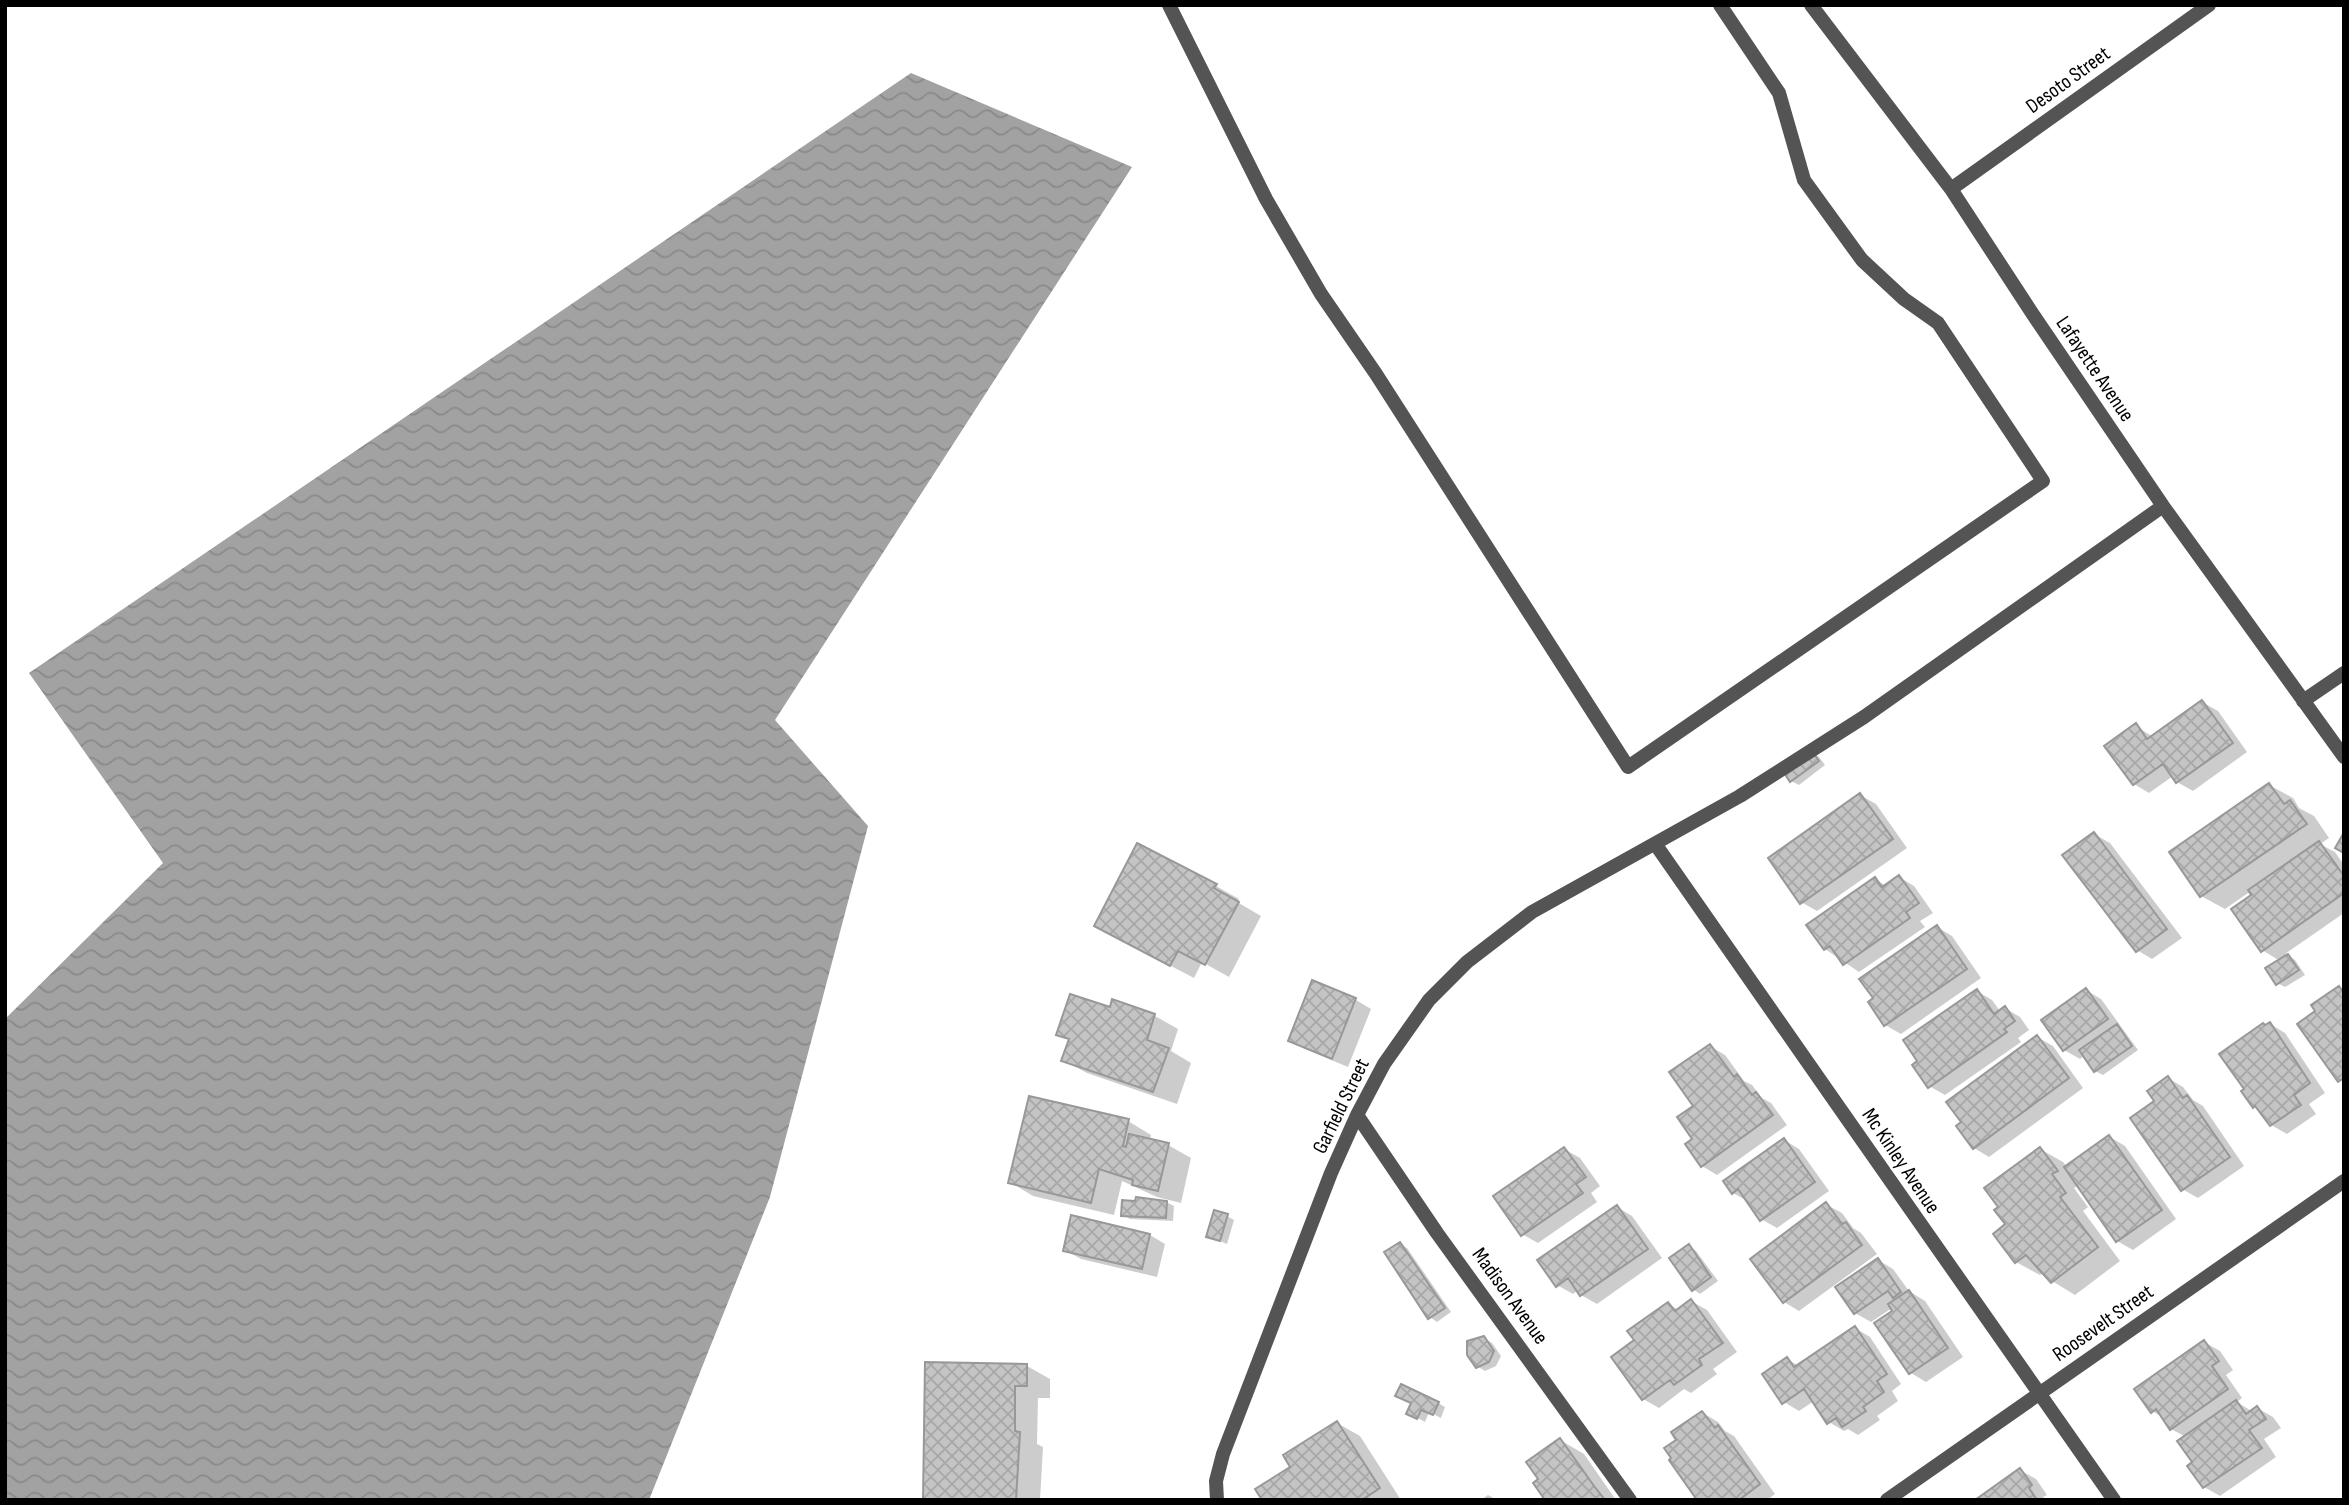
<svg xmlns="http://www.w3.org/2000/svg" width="2349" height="1505" font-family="'Sofia Sans Condensed',sans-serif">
	<defs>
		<pattern id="water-waves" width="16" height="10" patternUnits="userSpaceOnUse" patternTransform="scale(1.75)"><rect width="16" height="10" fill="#a2a2a2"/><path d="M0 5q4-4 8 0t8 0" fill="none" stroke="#8a8a8a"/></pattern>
		<pattern id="building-cross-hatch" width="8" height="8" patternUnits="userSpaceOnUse" patternTransform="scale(1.75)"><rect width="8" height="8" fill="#c4c4c4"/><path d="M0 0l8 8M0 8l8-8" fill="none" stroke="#a7a7a7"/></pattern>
	</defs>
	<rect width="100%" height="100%" fill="#fff"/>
	<path fill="url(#water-waves)" d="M911,73L1132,167L775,720L868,826L770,1197L649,1500H5V1019L163,863L29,673Z"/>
	<path fill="#0003" d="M2202,702L2218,711L2247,752L2193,791L2177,782L2173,776L2149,793L2134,784L2136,726L2153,737Z
		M1812,753L1819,757L1825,765L1799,785L1791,781L1785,772Z
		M2269,785L2293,798L2299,808L2314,816L2329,838L2320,844L2335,852L2344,865V913L2285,954L2295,960L2305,975L2285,987L2277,983L2280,961L2262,950L2254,895L2251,891L2225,909L2201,896Z
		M1860,795L1876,804L1907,848L1817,911L1801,902Z
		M2094,834L2110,843L2182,938L2152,959L2137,950Z
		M1899,877L1914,886L1933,913L1920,921L1925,927L1859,972L1825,949L1875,879L1886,886Z
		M1216,886L1239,899L1237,902L1261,916L1229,977L1202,962L1194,978L1119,939Z
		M1937,927L1952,936L1981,978L1901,1034L1885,1025L1876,999Z
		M1313,983L1356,1000L1371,1009L1348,1067L1305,1049L1290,1040Z
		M2086,990L2101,999L2138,1050L2103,1075L2095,1071L2085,1055L2080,1059L2064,1050Z
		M1977,991L1992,1000L2000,1011L2005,1008L2020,1017L2029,1030L2018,1038L2021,1042L1945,1095L1929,1086Z
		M1114,1002L1155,1016L1178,1029L1171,1051L1191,1063L1177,1104L1087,1073L1063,1060L1071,1041L1058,1034L1111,1009Z
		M2270,1024L2285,1033L2325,1093L2309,1104L2316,1114L2287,1134L2271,1125L2260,1110L2254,1106Z
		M2037,1037L2053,1046L2083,1088L1989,1157L1974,1148Z
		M1710,1046L1725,1055L1744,1081L1752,1085L1762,1098L1771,1103L1787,1125L1717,1175L1702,1166L1695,1139L1696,1106Z
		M2168,1078L2183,1087L2193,1100L2203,1106L2244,1166L2198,1198L2182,1189L2157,1101Z
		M1128,1121L1151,1135L1150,1141L1168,1145L1191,1158L1181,1203L1157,1197L1122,1181L1114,1215L1033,1196L1010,1182Z
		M2110,1137L2125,1146L2176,1219L2133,1250L2117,1241L2079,1185L2074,1188L2088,1207L2083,1211L2120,1261L2075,1295L2052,1281L2044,1272L2040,1275L2016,1262L2007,1225L2040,1149L2063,1162L2067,1167Z
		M1784,1140L1799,1149L1829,1191L1777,1228L1761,1219L1749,1202L1733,1193Z
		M1564,1149L1580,1158L1600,1186L1591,1193L1597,1202L1538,1243L1522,1234Z
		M1166,1202L1174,1206L1173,1221L1130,1219L1123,1215Z
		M1827,1205L1842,1213L1853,1228L1861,1233L1877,1254L1799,1311L1784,1302Z
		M1617,1207L1632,1216L1662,1258L1597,1304L1581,1295L1578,1290L1573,1294L1557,1285Z
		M1227,1216L1234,1220L1227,1244L1208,1236Z
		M1073,1217L1150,1235L1165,1244L1157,1277L1081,1259L1065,1250Z
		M1400,1244L1407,1248L1451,1312L1437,1322L1430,1317Z
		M1689,1246L1696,1251L1718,1281L1700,1294L1693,1289Z
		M1878,1260L1893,1269L1909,1291L1925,1301L1963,1357L1926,1382L1911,1373L1892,1308L1871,1322L1855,1313L1837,1287Z
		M1691,1301L1707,1310L1737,1352L1713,1369L1717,1374L1691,1393L1684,1389L1659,1408L1643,1399L1668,1304L1679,1310Z
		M1855,1328L1870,1337L1901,1384L1892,1391L1898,1401L1877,1416L1880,1420L1858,1435L1848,1429L1844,1431L1829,1422L1814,1401L1799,1411L1784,1402L1787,1359L1799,1366Z
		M1484,1338L1492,1343L1501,1356L1496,1366L1485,1371L1477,1366Z
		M2204,1342L2220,1351L2233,1370L2226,1375L2242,1398L2237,1402L2253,1412L2257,1408L2273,1417L2281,1428L2264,1439L2276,1457L2220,1496L2204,1487L2186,1437L2171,1429L2164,1418L2152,1411Z
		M1027,1366L1050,1379V1398H1038L1037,1444L1043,1447L1040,1500H925Z
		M1438,1403L1445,1407L1441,1418L1429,1412L1425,1422L1409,1413Z
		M1703,1413L1718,1422L1725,1431L1734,1436L1775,1494L1767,1500H1699L1679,1440Z
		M1337,1423L1360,1436L1401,1500H1264Z
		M1560,1440L1584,1454L1616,1500H1547Z
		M2020,1470L2036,1479L2047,1495L2043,1497L2045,1500H1979Z
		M1488,1495L1495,1499V1500H1481Z"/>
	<path fill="url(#building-cross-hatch)" stroke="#989898" stroke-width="2" d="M2202,700L2233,743L2176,783L2163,764L2133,785L2104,746L2136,723L2147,739Z
		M1812,751L1819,761L1790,782L1783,771Z
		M2269,783L2284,804L2290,800L2307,824L2200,897L2169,852Z
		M1860,793L1893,839L1800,904L1768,858Z
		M2094,832L2167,929L2136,952L2062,855Z
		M2343,834H2344V853L2335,848Z
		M2319,841L2344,876V893L2261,952L2231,909L2251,895L2248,890Z
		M1137,843L1217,884L1214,888L1239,902L1205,965L1178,951L1170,966L1094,926Z
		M1899,875L1919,903L1906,912L1910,918L1843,965L1830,946L1824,950L1806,925L1875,877L1882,887Z
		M1937,925L1967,969L1884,1026L1868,1002L1873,998L1859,979Z
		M2288,954L2299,970L2276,985L2265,968Z
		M1312,980L1356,998L1332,1059L1288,1041Z
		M2339,986L2344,993V1078L2338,1082L2297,1024L2315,1011L2311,1005Z
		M2086,988L2108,1019L2063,1051L2041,1020Z
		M1977,989L1994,1014L2005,1006L2015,1021L2004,1029L2007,1032L1928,1088L1912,1065L1917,1061L1903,1040Z
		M1070,994L1110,1007L1112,999L1155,1014L1147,1040L1169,1048L1153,1092L1061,1061L1069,1039L1056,1035Z
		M2270,1022L2310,1083L2294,1095L2301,1105L2270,1126L2255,1106L2253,1108L2241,1091L2244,1089L2219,1054L2263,1023L2265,1025Z
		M2117,1024L2132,1046L2094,1072L2079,1050Z
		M2037,1035L2069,1078L1973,1149L1956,1126L1961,1122L1946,1102Z
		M1710,1044L1734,1077L1737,1074L1752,1095L1756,1092L1773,1115L1701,1167L1685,1144L1692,1139L1677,1117L1693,1106L1669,1072Z
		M2168,1076L2183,1098L2187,1095L2230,1157L2181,1191L2130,1118L2154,1101L2147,1091Z
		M1029,1096L1129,1119L1123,1146L1126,1147L1129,1134L1169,1143L1158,1191L1132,1185L1133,1180L1099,1169L1091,1203L1008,1183Z
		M2109,1135L2162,1210L2116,1242L2064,1167Z
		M1784,1138L1815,1182L1760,1221L1738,1189L1732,1194L1723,1181Z
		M1564,1147L1586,1177L1576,1184L1583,1193L1521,1236L1493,1196Z
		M2040,1147L2058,1171L2052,1174L2066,1193L2060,1197L2098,1247L2051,1283L2026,1255L2015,1263L1993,1234L2005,1224L1994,1210L1998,1207L1984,1188Z
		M1136,1197L1167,1201L1166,1218L1121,1216L1122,1200L1135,1201Z
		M1826,1202L1842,1224L1846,1222L1862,1245L1783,1303L1750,1259Z
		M1617,1205L1648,1249L1580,1296L1568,1278L1556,1287L1537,1260Z
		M1214,1210L1228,1214L1220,1241L1206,1237Z
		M1071,1215L1150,1234L1142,1269L1063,1251Z
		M1400,1242L1445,1308L1428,1319L1384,1252Z
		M1689,1244L1711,1277L1692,1291L1669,1258Z
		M1878,1258L1901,1292L1893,1298L1888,1291L1854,1314L1835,1287Z
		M1909,1290L1948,1348L1909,1374L1874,1323L1892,1311L1888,1304Z
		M1691,1299L1723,1343L1699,1359L1702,1365L1674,1385L1670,1380L1642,1400L1611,1357L1634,1340L1627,1331L1668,1302L1675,1311Z
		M1855,1326L1887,1374L1877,1381L1884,1392L1863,1407L1866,1411L1842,1427L1836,1418L1827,1424L1804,1389L1782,1404L1762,1374L1787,1357L1794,1367Z
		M1484,1336L1494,1351L1489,1362L1476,1368L1467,1355V1341Z
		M2204,1340L2219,1361L2212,1366L2228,1389L2170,1430L2156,1409L2151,1413L2134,1389Z
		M925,1362L1027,1364V1386H1015V1431L1020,1432L1016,1500H923Z
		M1401,1384L1439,1402L1433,1415L1421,1410L1417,1419L1406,1414L1411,1403L1395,1396Z
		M2236,1400L2246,1414L2257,1406L2266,1419L2249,1430L2262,1448L2203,1488L2187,1466L2192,1462L2177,1441Z
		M1702,1411L1715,1428L1718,1425L1760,1484L1739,1500H1697L1669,1460L1671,1458L1664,1448L1676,1440L1671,1432Z
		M1337,1421L1380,1488L1362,1500H1262L1255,1489L1290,1467L1283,1455Z
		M1560,1438L1594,1486L1605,1500H1545L1533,1483L1538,1479L1526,1462Z
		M2020,1468L2032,1485L2029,1488L2037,1500H1975Z"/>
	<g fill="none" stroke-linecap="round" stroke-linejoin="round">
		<path stroke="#545454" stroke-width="14" d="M1169,5L1266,199L1321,294L1376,374L1628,767L2043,481L1938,323L1904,299L1862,260L1804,180L1779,93L1720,5"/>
		<path stroke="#545454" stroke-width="14" d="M1811,5L1951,189L2032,313L2163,506L2344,757
			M1951,189L2209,5
			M2303,701L2344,673
			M1656,845C1809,1063 1960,1283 2114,1500
			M1357,1115L1437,1233L1630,1500
			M1217,1500L1216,1481L1223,1454L1331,1173L1357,1115L1384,1064L1429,1000L1467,962L1532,912L1740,796L1864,717L2163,506
			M1887,1500L2344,1181"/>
	</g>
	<g text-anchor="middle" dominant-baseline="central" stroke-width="5" stroke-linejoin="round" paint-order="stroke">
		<g font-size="21" fill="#000" stroke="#fff">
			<text transform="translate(2068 80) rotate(-36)">Desoto Street</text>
			<text transform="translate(2095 369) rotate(56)">Lafayette Avenue</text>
			<text transform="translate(1341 1106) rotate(-64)">Garfield Street</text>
			<text transform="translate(1901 1161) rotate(56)">Mc Kinley Avenue</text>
			<text transform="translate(1510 1296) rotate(54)">Madison Avenue</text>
			<text transform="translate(2103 1323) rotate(-35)">Roosevelt Street</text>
		</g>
	</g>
	<rect width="2349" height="1505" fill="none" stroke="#000000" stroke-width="14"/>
</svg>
